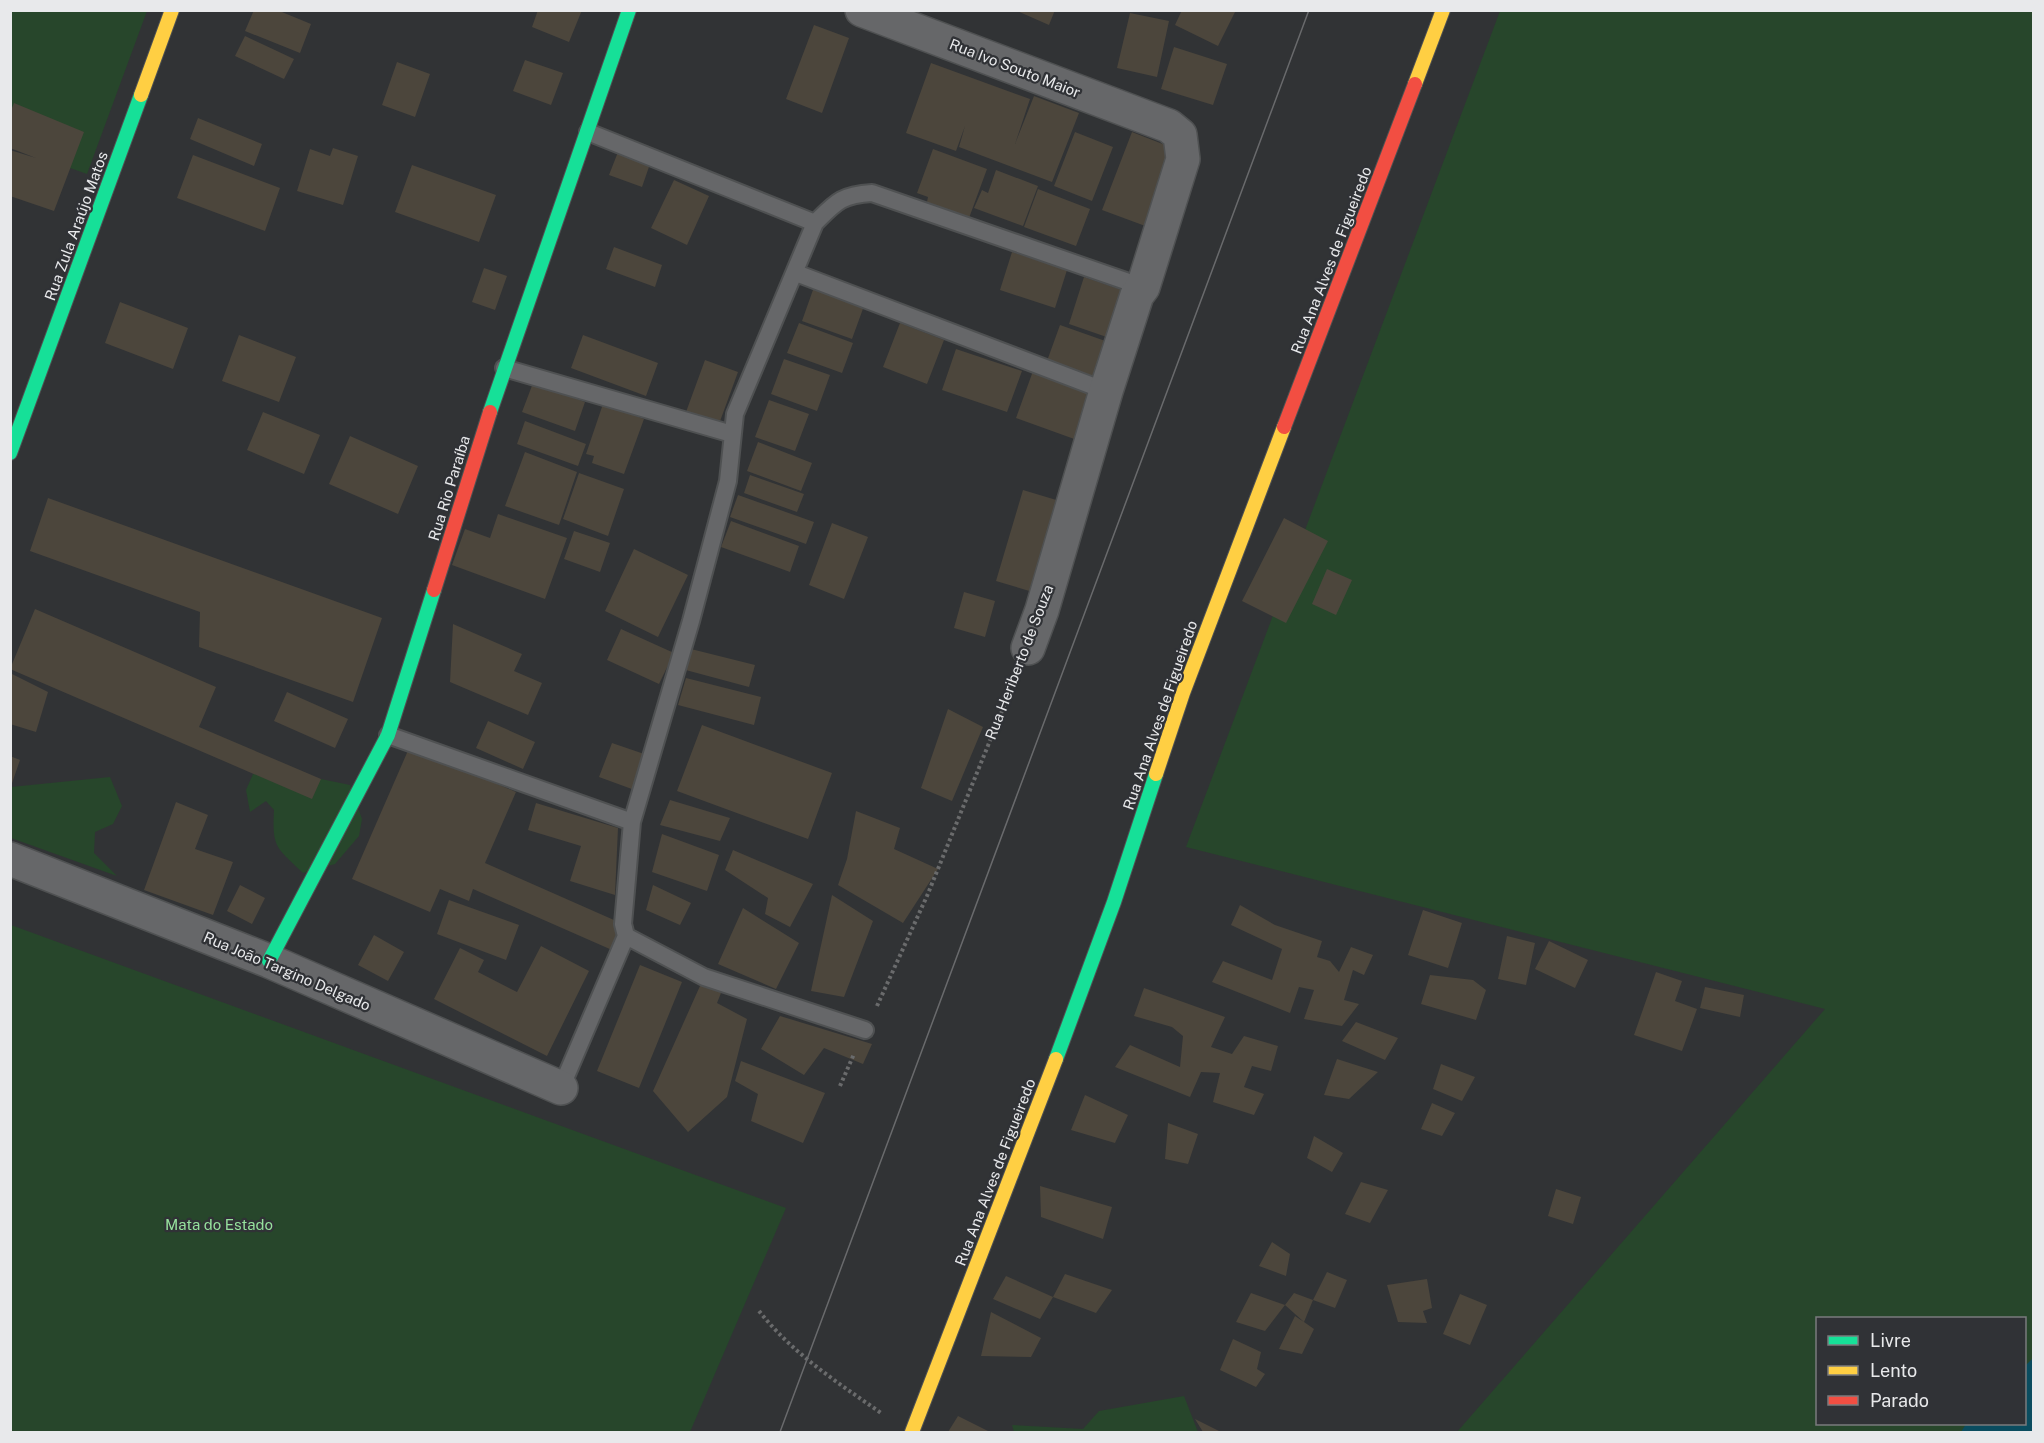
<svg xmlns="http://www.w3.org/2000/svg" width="2044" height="1443" font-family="'Public Sans',sans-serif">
	<rect width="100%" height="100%" fill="#313335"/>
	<path fill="#27462b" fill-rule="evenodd" d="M10,11H147L87,174L11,147Z
		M1500,11H2033V1432H1457L1825,1009L1186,847ZM1818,1318H2024V1424H1818Z
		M253,774L321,779L350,785L362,819L359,836L335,864L303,873C276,847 272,848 274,810L266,801L250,812L246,790Z
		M110,777L122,806L113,824L95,832L94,853L117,876L11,838V787Z
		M11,925L786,1208L690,1432H11Z
		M1184,1396L1198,1432H1014L1012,1425L1083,1429L1099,1411Z"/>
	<path fill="#0a4c5f" d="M2033,1358V1432H1961L1966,1424H2024L2025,1366Z"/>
	<path fill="#4c463c" d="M254,10H277L311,24L300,53L245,31Z
		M538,10H582L569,42L532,27Z
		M1015,10H1055L1049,25Z
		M1182,10H1236L1218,46L1175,25Z
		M1130,13L1169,21L1157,77L1117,68Z
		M814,25L849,38L822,113L786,99Z
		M245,36L294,59L284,79L235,56Z
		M1174,47L1227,64L1213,105L1161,89Z
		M525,60L563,73L551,105L513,91Z
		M397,62L430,74L415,117L382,105Z
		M931,63L1030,99L1015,144L1034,96L1079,113L1052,182L959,147L965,126L956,151L906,133Z
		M14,103L84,132L54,211L10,196V150L36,158L10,148V113Z
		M198,118L262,144L254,166L190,139Z
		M1075,132L1113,147L1092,201L1054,186Z
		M1132,132L1178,150L1148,227L1102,210Z
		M333,148L358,156L343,205L297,191L310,149L330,156Z
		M933,149L987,169L969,218L927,202L928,197L917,193Z
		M618,152L650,164L642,187L609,175Z
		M193,155L280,188L265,231L177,198Z
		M412,165L496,195L479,242L395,212Z
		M996,170L1038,186L1023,226L974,208L982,190L988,193Z
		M674,180L709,196L687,245L651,228Z
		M1038,189L1090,209L1076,246L1024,227Z
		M614,247L662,265L655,287L606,269Z
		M1012,252L1067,270L1055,308L1000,290Z
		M484,268L507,276L495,310L472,302Z
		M1084,277L1137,295L1121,342L1069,324Z
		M814,287L864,306L852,339L802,321Z
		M120,302L188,328L173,369L105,343Z
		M799,323L853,343L842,373L787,353Z
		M900,323L944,340L927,384L883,367Z
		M1060,325L1111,343L1098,380L1047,361Z
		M239,335L296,357L279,402L222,381Z
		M583,335L658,363L646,396L571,368Z
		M956,349L1022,371L1007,412L942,390Z
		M784,359L830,375L817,411L771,394Z
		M705,360L738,372L719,424L686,412Z
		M1033,371L1094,392L1077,440L1016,418Z
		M533,383L585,402L575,431L522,412Z
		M769,400L809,414L795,451L755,437Z
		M603,404L644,419L624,474L592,463L594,456L586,454Z
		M263,412L320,435L304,474L247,450Z
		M525,421L586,444L578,466L517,444Z
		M350,436L418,466L398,514L329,484Z
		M758,442L812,463L801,491L747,471Z
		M525,452L577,472L559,525L505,506Z
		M579,473L624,489L608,536L563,519Z
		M750,475L804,494L797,512L744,493Z
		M1023,490L1063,502L1036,593L996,581Z
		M738,495L814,522L806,544L730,517Z
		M48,498L382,618L353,702L199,647L200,612L30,551Z
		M498,514L567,538L545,599L452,565L465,529L490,538Z
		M1284,518L1328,541L1286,623L1242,601Z
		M731,521L799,546L790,572L721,547Z
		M832,523L868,537L844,599L809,585Z
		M574,531L610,543L600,572L564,559Z
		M634,549L688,575L658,637L605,611Z
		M1327,569L1352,580L1336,615L1312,604Z
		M964,592L995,601L985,637L954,628Z
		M35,609L216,687L199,727L321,779L312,799L10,669Z
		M453,624L522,654L514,671L542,683L528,715L450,682Z
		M621,629L674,653L659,684L607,660Z
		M687,648L755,665L749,687L682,669Z
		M10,673L48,692L36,732L10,724Z
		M686,678L761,697L754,725L678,705Z
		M287,692L348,719L335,748L274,721Z
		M948,709L983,727L952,801L921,788Z
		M488,721L535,742L523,769L476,748Z
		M702,725L832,773L808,839L677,791Z
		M612,743L653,757L640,792L599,777Z
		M410,746L516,792L485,863L623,924L612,950L473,889L469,901L440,889L430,912L352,879Z
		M10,756L20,760L11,786H10Z
		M670,800L730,818L720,841L660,825Z
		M176,802L208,815L195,849L233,862L213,915L144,890Z
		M536,803L618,828L615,895L570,881L581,846L528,830Z
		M856,811L900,828L894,849L938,869L903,923L838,885L847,859Z
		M662,834L719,855L707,891L652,872Z
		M733,850L813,884L790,927L765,914L768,898L725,870Z
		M240,885L265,898L252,924L227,911Z
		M653,885L691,903L680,925L646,910Z
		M832,895L873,921L844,997L811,991Z
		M449,900L519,925L506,960L437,934Z
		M1240,905L1275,925L1322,941L1317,957L1330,961L1339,972L1351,947L1373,955L1364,975L1353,970L1344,1000L1359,1004L1342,1026L1304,1019L1314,990L1299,987L1290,1013L1212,982L1223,961L1272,980L1282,949L1231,925Z
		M743,908L799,943L776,989L718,964Z
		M1423,910L1462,923L1448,968L1408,955Z
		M374,935L404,952L388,981L358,965Z
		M1507,936L1535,943L1526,985L1498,979Z
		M1549,941L1588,960L1575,988L1535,969Z
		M541,946L589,971L547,1056L434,999L460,948L484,960L478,972L517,992Z
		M640,965L682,982L639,1088L597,1071Z
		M1656,972L1682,981L1675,1001L1697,1009L1682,1051L1634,1035Z
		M1430,975L1473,980L1486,990L1476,1020L1421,1004Z
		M704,977L721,993L717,1003L747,1019L727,1097L688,1132L653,1091Z
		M1705,987L1744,995L1740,1017L1700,1008Z
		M1144,988L1225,1017L1211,1047L1232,1054L1244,1036L1278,1046L1271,1071L1252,1066L1244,1087L1264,1094L1254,1115L1213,1102L1220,1073L1201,1072L1190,1097L1115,1067L1130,1045L1180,1067L1183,1036L1172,1027L1134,1016Z
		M780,1016L872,1044L863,1064L824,1048L804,1075L761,1049Z
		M1356,1022L1398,1038L1385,1060L1342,1041Z
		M1337,1059L1378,1072L1349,1099L1324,1095Z
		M741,1061L825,1093L803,1143L751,1121L758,1094L735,1081Z
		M1441,1064L1475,1077L1462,1101L1433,1089Z
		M1085,1095L1128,1115L1115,1143L1071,1130Z
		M1432,1103L1455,1113L1442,1136L1421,1129Z
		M1168,1123L1198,1134L1188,1164L1165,1159Z
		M1314,1136L1343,1153L1332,1172L1307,1158Z
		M1361,1182L1388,1190L1370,1223L1345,1214Z
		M1040,1186L1112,1207L1103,1239L1041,1217Z
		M1556,1189L1581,1197L1573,1224L1548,1216Z
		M1272,1242L1290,1254L1286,1276L1259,1266Z
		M1327,1272L1347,1280L1335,1308L1313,1300Z
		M1065,1274L1112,1290L1096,1313L1053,1297Z
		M1006,1276L1053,1297L1040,1319L993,1299Z
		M1427,1279L1432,1308L1423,1311L1427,1323L1398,1322L1387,1285Z
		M1251,1293L1285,1305L1265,1331L1236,1322Z
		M1294,1293L1313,1300L1304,1322L1314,1329L1302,1354L1279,1349L1295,1316L1304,1322L1285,1305Z
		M1460,1294L1487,1305L1470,1345L1443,1334Z
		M991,1312L1041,1338L1031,1357L981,1356Z
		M1233,1339L1261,1352L1257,1369L1265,1374L1256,1387L1220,1370Z
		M958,1416L990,1432H948Z
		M1195,1419L1221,1432H1203Z"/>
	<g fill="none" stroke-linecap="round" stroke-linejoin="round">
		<g stroke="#4f5152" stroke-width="20">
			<path id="lane" d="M588,132L815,223
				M796,273L1106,391
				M504,368L732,434
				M388,735L632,822
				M626,936L704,977L865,1030
				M561,1088L626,936L623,924L632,822L691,621L728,481L735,414L815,223C836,202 841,195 872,193L1143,287"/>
		</g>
		<g stroke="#4f5152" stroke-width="36">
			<path id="street" d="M862,10L1169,126L1180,135L1183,159L1143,287L1137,295L1106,391L1042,610L1028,648
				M10,859L269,961L561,1088"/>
		</g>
		<g stroke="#4f5152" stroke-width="16">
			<path id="fast" d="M490,412L629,10
				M10,453L141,95
				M269,961L388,735L434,590
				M1056,1059L1114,902L1156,774"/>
		</g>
		<g stroke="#4f5152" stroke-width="16">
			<path id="slow" d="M1415,84L1443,10
				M141,95L172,10
				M1156,774L1183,693L1284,427
				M912,1432L1056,1059"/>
		</g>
		<g stroke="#4f5152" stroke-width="16">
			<path id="jam" d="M1284,427L1415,84
				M434,590L490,412"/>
		</g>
		<path stroke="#6a6b6c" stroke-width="4" stroke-dasharray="3 3" stroke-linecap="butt" d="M877,1006L927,896L1015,679
			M840,1086L854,1054
			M759,1311C793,1354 837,1382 881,1413"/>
		<use href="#lane" stroke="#666769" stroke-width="16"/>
		<use href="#street" stroke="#666769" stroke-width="33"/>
		<use href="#fast" stroke="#16e098" stroke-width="14"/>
		<use href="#slow" stroke="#ffcf43" stroke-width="14"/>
		<use href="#jam" stroke="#f24e42" stroke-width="14"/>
		<path stroke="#696a6c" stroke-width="1.5" d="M780,1432L1309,10"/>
	</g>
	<g text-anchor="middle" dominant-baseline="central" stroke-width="4.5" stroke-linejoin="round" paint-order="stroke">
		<g font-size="15" fill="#e8e9eb" stroke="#303236">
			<text transform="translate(1015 68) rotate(21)">Rua Ivo Souto Maior</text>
			<text transform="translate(76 226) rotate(-70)">Rua Zula Araújo Matos</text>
			<text transform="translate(1331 260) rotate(-69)">Rua Ana Alves de Figueiredo</text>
			<text transform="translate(449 488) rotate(-73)">Rua Rio Paraíba</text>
			<text transform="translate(1019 662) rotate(-69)">Rua Heriberto de Souza</text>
			<text transform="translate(1160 715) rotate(-71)">Rua Ana Alves de Figueiredo</text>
			<text transform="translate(287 971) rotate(23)">Rua João Targino Delgado</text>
			<text transform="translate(995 1172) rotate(-69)">Rua Ana Alves de Figueiredo</text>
		</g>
		<g font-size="15" fill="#96e19d" stroke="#303236">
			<text x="219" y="1224">Mata do Estado</text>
		</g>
	</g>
	<rect width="2044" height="1443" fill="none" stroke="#e8e9eb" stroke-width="24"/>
	<rect x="1816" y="1317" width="210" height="108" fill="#303236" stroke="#7a7b7e" stroke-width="1.5"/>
	<rect x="1828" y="1336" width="30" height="9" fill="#16e098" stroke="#7a7b7e" stroke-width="1.5"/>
	<text x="1870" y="1347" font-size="18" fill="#e8e9eb">Livre</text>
	<rect x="1828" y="1366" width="30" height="9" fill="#ffcf43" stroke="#7a7b7e" stroke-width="1.5"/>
	<text x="1870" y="1377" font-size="18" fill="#e8e9eb">Lento</text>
	<rect x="1828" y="1396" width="30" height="9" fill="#f24e42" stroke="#7a7b7e" stroke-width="1.5"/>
	<text x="1870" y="1407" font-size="18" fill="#e8e9eb">Parado</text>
</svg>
